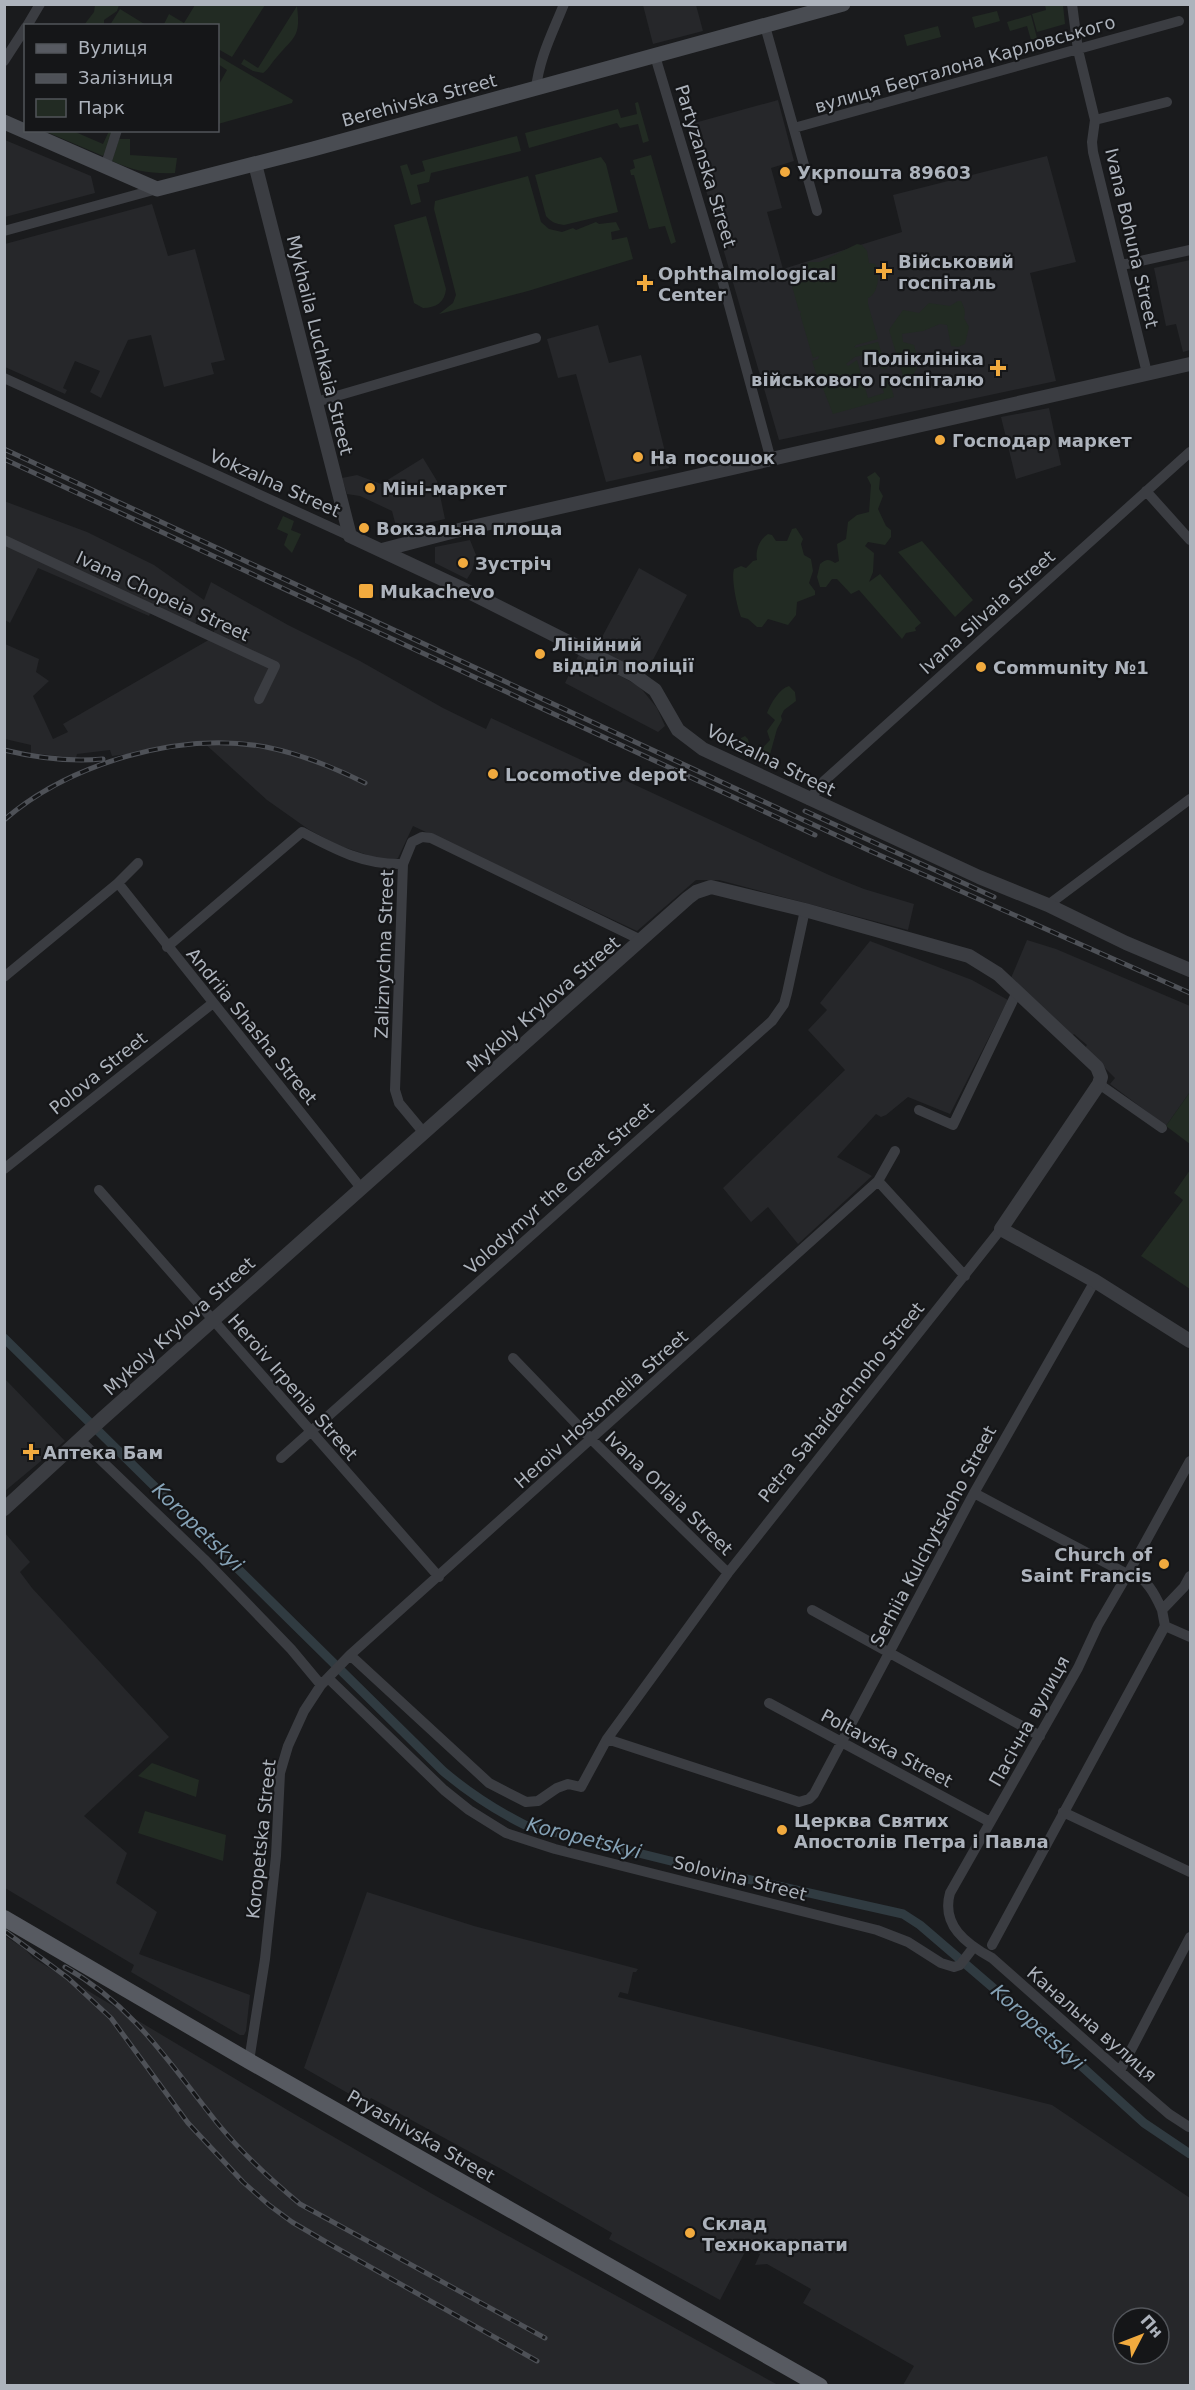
<svg xmlns="http://www.w3.org/2000/svg" width="1195" height="2390" font-family="'DejaVu Sans',sans-serif">
	<rect width="100%" height="100%" fill="#1a1b1d"/>
	<path fill="#26272a" fill-rule="evenodd" d="M643,5H696L703,31L653,44Z
		M778,100L794,161L771,168L782,208L767,212L783,269L902,232L893,195L1047,156L1076,262L1030,273L1056,381L779,440L687,125Z
		M5,140L91,176L95,193L5,217Z
		M152,204L168,256L195,249L225,360L211,363L214,374L164,387L151,335L128,340L101,398L90,392L100,371L75,361L63,388L67,390L65,394L5,367V244Z
		M1190,260V350L1183,352L1176,324L1166,326L1154,268Z
		M598,325L609,363L641,355L669,468L606,482L576,374L558,378L547,339Z
		M1049,408L1061,465L1016,479L1001,417Z
		M423,458L437,481L445,519L397,530L392,511L360,496L347,494L342,478L357,475L381,484Z
		M4,501L87,532L154,565L204,600L211,582L288,625L360,661L443,708L486,729L491,718L829,875L864,889L914,904L908,930L719,880H696L637,931L413,826L398,858L389,862L337,845L308,829L267,800L203,742L171,744L146,752L112,756L110,750L77,754L76,758L31,753V745L5,739V644L39,659L36,672L49,681L33,696L53,739L68,732L63,724L212,638L215,629L197,620L193,629L152,609L149,616L38,568L10,623L5,620Z
		M470,540L476,555L472,571L467,579L435,563V547Z
		M639,568L687,595L644,677L594,652Z
		M579,654L639,686L657,708L665,726L658,732L565,683Z
		M1027,940L1056,949L1190,1006V1092L1166,1126L1110,1084L1115,1078L1085,1048L1087,1045L1074,1034L1072,1036L1011,978Z
		M870,941L972,980L1008,1000L950,1114L908,1097L886,1115L881,1117L876,1114L837,1157L872,1176L798,1244L768,1207L751,1222L723,1188L845,1070L808,1030L827,1010L820,1003Z
		M5,1379L65,1441L5,1491H4Z
		M5,1533L30,1562L20,1572L32,1588L169,1737L84,1816L127,1853L116,1883L157,1912L139,1954L250,1995L246,2031L244,2035H240L131,1972L134,1965L5,1888Z
		M367,1892L474,1926L638,1969L636,1972H633L628,1994L620,1992L618,1997L1052,2105L1190,2198V2385H903L914,2366L803,2303L811,2289L767,2264L755,2265L760,2254L747,2248L720,2300L609,2239L612,2233L503,2170L371,2098L367,2104L304,2068ZM1123,2318H1159V2354H1123Z
		M5,1936L25,1949L33,1958L301,2118L434,2195L778,2385H5Z"/>
	<path fill="#222b23" d="M95,5H119L117,11L104,20V25H84L94,12Z
		M195,5V4L265,5L232,57L218,49V26L164,24L169,14L184,23Z
		M1045,5H1063L1065,24L1037,32L1032,14L1046,10Z
		M297,6C301,38 294,36 276,58C271,63 269,69 263,73L253,71L241,64L244,59L258,68Z
		M120,9L146,25H110Z
		M997,11L1000,21L975,28L972,17Z
		M1031,15L1037,38L1031,40L1027,26L1010,31L1007,22Z
		M938,26L941,37L907,46L904,35Z
		M218,56L293,100L292,103L218,124V86L227,70L218,64Z
		M638,102L649,141L643,143L638,124L620,128L617,123L529,148L525,133L618,109L621,118L637,114L635,103Z
		M42,130L73,131L103,144L109,131H115L103,156Z
		M517,136L521,151L431,173L429,182L417,185L421,202L411,205L400,166L407,164L411,175L425,171L422,161Z
		M119,139H130V155L177,158L175,173C152,174 133,171 112,161Z
		M651,155L676,242L671,244L665,226L649,229L634,175H631L630,170L635,168L633,160Z
		M601,157L606,164L618,212L564,225C556,224 551,222 546,216L535,175Z
		M528,176L541,222L549,229L562,232L573,228L576,230L596,222L599,224L616,222L620,230L611,232L612,240L627,237L633,259L528,291L439,314L453,303L456,295L434,209L435,201Z
		M426,216L446,289C445,302 436,308 423,308L414,303L394,225Z
		M857,244L862,245L867,251L869,263L875,264C880,274 879,293 868,298V304L878,339L856,345L854,348L878,342L887,369H881L876,352L855,357L846,364L848,366L857,360L868,398L884,393L879,375L887,373L894,397L833,414L822,386V380L819,382L812,361L818,359L819,356L813,358L800,314L801,311H799L789,275L797,272L809,262H820Z
		M958,301H961C964,307 966,311 964,318L969,327L965,344L958,347L951,346L947,325L940,324L923,331L902,334L903,342L914,345L919,364L913,375L903,376L889,330C891,327 900,314 903,310L919,313L929,303L950,306Z
		M875,472L880,478L879,489L883,496L878,509L886,526L891,530V537L885,545L868,542L865,546L874,553L873,572L869,582L880,574L921,623L915,628L916,631L906,633L902,639L859,590L851,594L837,579H832L826,587H820L817,577L820,564C826,559 829,559 835,563L839,561L837,544L846,539L848,522L857,515L869,512L871,485L867,477Z
		M283,516L294,521L291,530L301,534L292,553L284,545L288,534L277,529Z
		M796,528L803,539L801,544L804,555L811,559L813,571L809,583L815,591V595L797,602L796,615L788,625L768,619L762,627H757L748,619L741,617C737,607 731,579 734,569L741,566L746,568L753,561L757,560C755,550 760,539 768,534L772,535L776,541H787L792,529Z
		M922,541L973,600L955,617L898,552Z
		M789,686L795,692L796,701L784,710L781,716L782,720L777,729L769,758L763,763L742,754L736,747L741,738L745,736L748,739L750,749L757,754L770,740L767,731L775,720L767,713C771,703 779,689 789,686Z
		M1190,1092V1144L1166,1126Z
		M1190,1170V1289L1141,1256L1183,1200L1174,1193Z
		M152,1763L199,1780L196,1797L138,1776Z
		M145,1811L226,1835L223,1861L138,1833Z"/>
	<g fill="none" stroke-linecap="round" stroke-linejoin="round">
		<path stroke="#303b41" stroke-width="9" d="M4,1338L443,1771C469,1793 495,1810 525,1825L707,1870L903,1914L920,1925L1033,2022L1144,2123L1190,2154"/>
		<path stroke="#3b3d42" stroke-width="10" d="M1072,4L1078,50L1095,120L1092,142L1093,152L1147,373
			M27,26L40,4
			M765,26L817,211
			M655,56L723,283L771,460
			M4,61L26,27
			M536,89C539,58 553,32 564,4
			M1095,120L1167,102
			M794,128L1179,21
			M105,167L117,130
			M4,231L157,189
			M1122,265L1190,250
			M4,378L350,536
			M316,402L536,338
			M1146,491L1190,540
			M4,540L275,666L259,699
			M809,800L824,781L1190,452
			M118,883L361,1188
			M1048,905L1190,799
			M167,947L302,832C336,850 364,865 403,864
			M4,977L118,883L138,863
			M1099,1084L1162,1128
			M919,1110L953,1125L1017,992
			M424,1133L399,1103L395,1090L403,864L412,842L422,837L431,838L641,940
			M4,1169L213,1003
			M878,1181L965,1276
			M99,1190L439,1577
			M513,1358L592,1440L728,1573
			M80,1440L204,1559L291,1649L321,1685L304,1711L288,1746L280,1773L276,1856L265,1959L249,2061
			M281,1458L772,1021L784,1004L787,993L805,910
			M974,1493L1127,1574
			M1130,1570C1147,1580 1154,1592 1162,1610
			M812,1610L1040,1736
			M1165,1626L1190,1637
			M350,1655L489,1783L526,1802L538,1801L557,1788L568,1784L581,1787L607,1739L728,1573L1001,1229
			M328,1678L444,1790L469,1810L506,1833L555,1849L877,1930L908,1942L941,1963L954,1967L960,1965L973,1948
			M321,1685L350,1655L878,1181L895,1151
			M769,1703L990,1822
			M607,1739L799,1802L809,1799L814,1794L974,1493L1095,1281
			M1063,1812L1190,1872
			M992,1945L1165,1626L1162,1610L1184,1587L1190,1576
			M1120,2071L1190,1937
			M1189,2127L1169,2114L1132,2082L992,1958C966,1944 941,1925 950,1893L1078,1668L1098,1625L1130,1570L1190,1461"/>
		<path stroke="#3b3d42" stroke-width="14" d="M255,164L350,536L459,587L634,675L655,690L678,730L703,749L979,877L1048,905L1126,943L1190,970
			M382,550L459,530L1190,364
			M4,1509L103,1418L688,898L696,892L711,887L805,910L969,956L998,974L1097,1067L1101,1077L1099,1084L1001,1229L1095,1281L1190,1341"/>
		<path stroke="#494c52" stroke-width="15" d="M4,122L157,189L313,149L843,4"/>
		<path stroke="#575a61" stroke-width="16" d="M4,1918L249,2061L820,2386"/>
		<g stroke="#4e5157" stroke-width="5">
			<path id="rail" d="M4,449L868,850L1190,993
				M4,459L815,835
				M4,750C37,758 69,762 103,759
				M805,811L994,897
				M4,820C70,763 180,731 266,747C301,754 333,767 365,783
				M6,1932L68,1978L111,2018L188,2123L243,2182L269,2205L292,2222L333,2246L537,2361
				M65,1967C135,2007 169,2063 218,2124C242,2153 271,2180 300,2204L545,2338"/>
		</g>
		<use href="#rail" stroke="#151618" stroke-width="3" stroke-dasharray="9" stroke-linecap="butt"/>
	</g>
	<g fill="#f1aa3e" stroke="#151618" stroke-width="2">
		<circle cx="785" cy="172" r="6"/>
		<path d="M881 262h6v6h6v6h-6v6h-6v-6h-6v-6h6z"/>
		<path d="M642 274h6v6h6v6h-6v6h-6v-6h-6v-6h6z"/>
		<path d="M995 359h6v6h6v6h-6v6h-6v-6h-6v-6h6z"/>
		<circle cx="940" cy="440" r="6"/>
		<circle cx="638" cy="457" r="6"/>
		<circle cx="370" cy="488" r="6"/>
		<circle cx="364" cy="528" r="6"/>
		<circle cx="463" cy="563" r="6"/>
		<rect x="358" y="583" width="16" height="16" rx="3"/>
		<circle cx="540" cy="654" r="6"/>
		<circle cx="981" cy="667" r="6"/>
		<circle cx="493" cy="774" r="6"/>
		<path d="M28 1443h6v6h6v6h-6v6h-6v-6h-6v-6h6z"/>
		<circle cx="1164" cy="1564" r="6"/>
		<circle cx="782" cy="1830" r="6"/>
		<circle cx="690" cy="2233" r="6"/>
	</g>
	<g text-anchor="middle" dominant-baseline="central" stroke-width="4.5" stroke-linejoin="round" paint-order="stroke">
		<g font-size="18" fill="#adb3bc" stroke="#151618">
			<text transform="translate(965 64) rotate(-16)">вулиця Берталона Карловського</text>
			<text transform="translate(419 100) rotate(-15)">Berehivska Street</text>
			<text transform="translate(706 166) rotate(73)">Partyzanska Street</text>
			<text transform="translate(1132 238) rotate(77)">Ivana Bohuna Street</text>
			<text transform="translate(320 345) rotate(76)">Mykhaila Luchkaia Street</text>
			<text transform="translate(275 483) rotate(24)">Vokzalna Street</text>
			<text transform="translate(163 596) rotate(25)">Ivana Chopeia Street</text>
			<text transform="translate(987 612) rotate(-42)">Ivana Silvaia Street</text>
			<text transform="translate(771 760) rotate(26)">Vokzalna Street</text>
			<text transform="translate(384 954) rotate(-88)">Zaliznychna Street</text>
			<text transform="translate(543 1004) rotate(-41)">Mykoly Krylova Street</text>
			<text transform="translate(252 1026) rotate(51)">Andriia Shasha Street</text>
			<text transform="translate(98 1073) rotate(-39)">Polova Street</text>
			<text transform="translate(559 1188) rotate(-42)">Volodymyr the Great Street</text>
			<text transform="translate(179 1326) rotate(-42)">Mykoly Krylova Street</text>
			<text transform="translate(293 1387) rotate(49)">Heroiv Irpenia Street</text>
			<text transform="translate(841 1402) rotate(-51)">Petra Sahaidachnoho Street</text>
			<text transform="translate(601 1409) rotate(-42)">Heroiv Hostomelia Street</text>
			<text transform="translate(669 1493) rotate(44)">Ivana Orlaia Street</text>
			<text transform="translate(933 1536) rotate(-62)">Serhiia Kulchytskoho Street</text>
			<text transform="translate(1029 1721) rotate(-61)">Пасічна вулиця</text>
			<text transform="translate(887 1748) rotate(28)">Poltavska Street</text>
			<text transform="translate(261 1839) rotate(-84)">Koropetska Street</text>
			<text transform="translate(740 1878) rotate(14)">Solovina Street</text>
			<text transform="translate(1092 2024) rotate(41)">Канальна вулиця</text>
			<text transform="translate(421 2136) rotate(30)">Pryashivska Street</text>
		</g>
		<g font-size="18" font-weight="bold" fill="#adb3bc" stroke="#151618" text-anchor="start">
			<text x="797" y="172">Укрпошта 89603</text>
			<text x="898" y="261">Військовий<tspan x="898" dy="21">госпіталь</tspan></text>
			<text x="658" y="273">Ophthalmological<tspan x="658" dy="21">Center</tspan></text>
			<text x="984" y="358" text-anchor="end">Поліклініка<tspan x="984" dy="21">військового госпіталю</tspan></text>
			<text x="952" y="440">Господар маркет</text>
			<text x="650" y="457">На посошок</text>
			<text x="382" y="488">Міні-маркет</text>
			<text x="376" y="528">Вокзальна площа</text>
			<text x="475" y="563">Зустріч</text>
			<text x="380" y="591">Mukachevo</text>
			<text x="552" y="644">Лінійний<tspan x="552" dy="21">відділ поліції</tspan></text>
			<text x="993" y="667">Community №1</text>
			<text x="505" y="774">Locomotive depot</text>
			<text x="43" y="1452">Аптека Бам</text>
			<text x="1152" y="1554" text-anchor="end">Church of<tspan x="1152" dy="21">Saint Francis</tspan></text>
			<text x="794" y="1820">Церква Святих<tspan x="794" dy="21">Апостолів Петра і Павла</tspan></text>
			<text x="702" y="2223">Склад<tspan x="702" dy="21">Технокарпати</tspan></text>
		</g>
		<g font-size="20" font-style="italic" fill="#85a2b6" stroke="#151618">
			<text transform="translate(198 1527) rotate(44)">Koropetskyi</text>
			<text transform="translate(584 1838) rotate(14)">Koropetskyi</text>
			<text transform="translate(1038 2027) rotate(42)">Koropetskyi</text>
		</g>
	</g>
	<rect width="1195" height="2390" fill="none" stroke="#adb3bc" stroke-width="12"/>
	<rect x="24" y="24" width="195" height="108" fill="#151618" stroke="#52555a" stroke-width="1.5"/>
	<rect x="36" y="44" width="30" height="9" fill="#575a61" stroke="#52555a" stroke-width="1.5"/>
	<text x="78" y="54" font-size="18" fill="#adb3bc">Вулиця</text>
	<rect x="36" y="74" width="30" height="9" fill="#4e5157" stroke="#52555a" stroke-width="1.5"/>
	<text x="78" y="84" font-size="18" fill="#adb3bc">Залізниця</text>
	<rect x="36" y="99" width="30" height="18" fill="#222b23" stroke="#52555a" stroke-width="1.5"/>
	<text x="78" y="114" font-size="18" fill="#adb3bc">Парк</text>
	<g transform="translate(1141 2336) rotate(48)"><circle r="28" fill="#151618" stroke="#52555a" stroke-width="1.5"/>
	<path d="M0-4.5L10 22L0 15L-10 22Z" fill="#f1aa3e"/>
	<text y="-9" font-size="16" font-weight="bold" text-anchor="middle" fill="#adb3bc">Пн</text>
	</g>
</svg>
